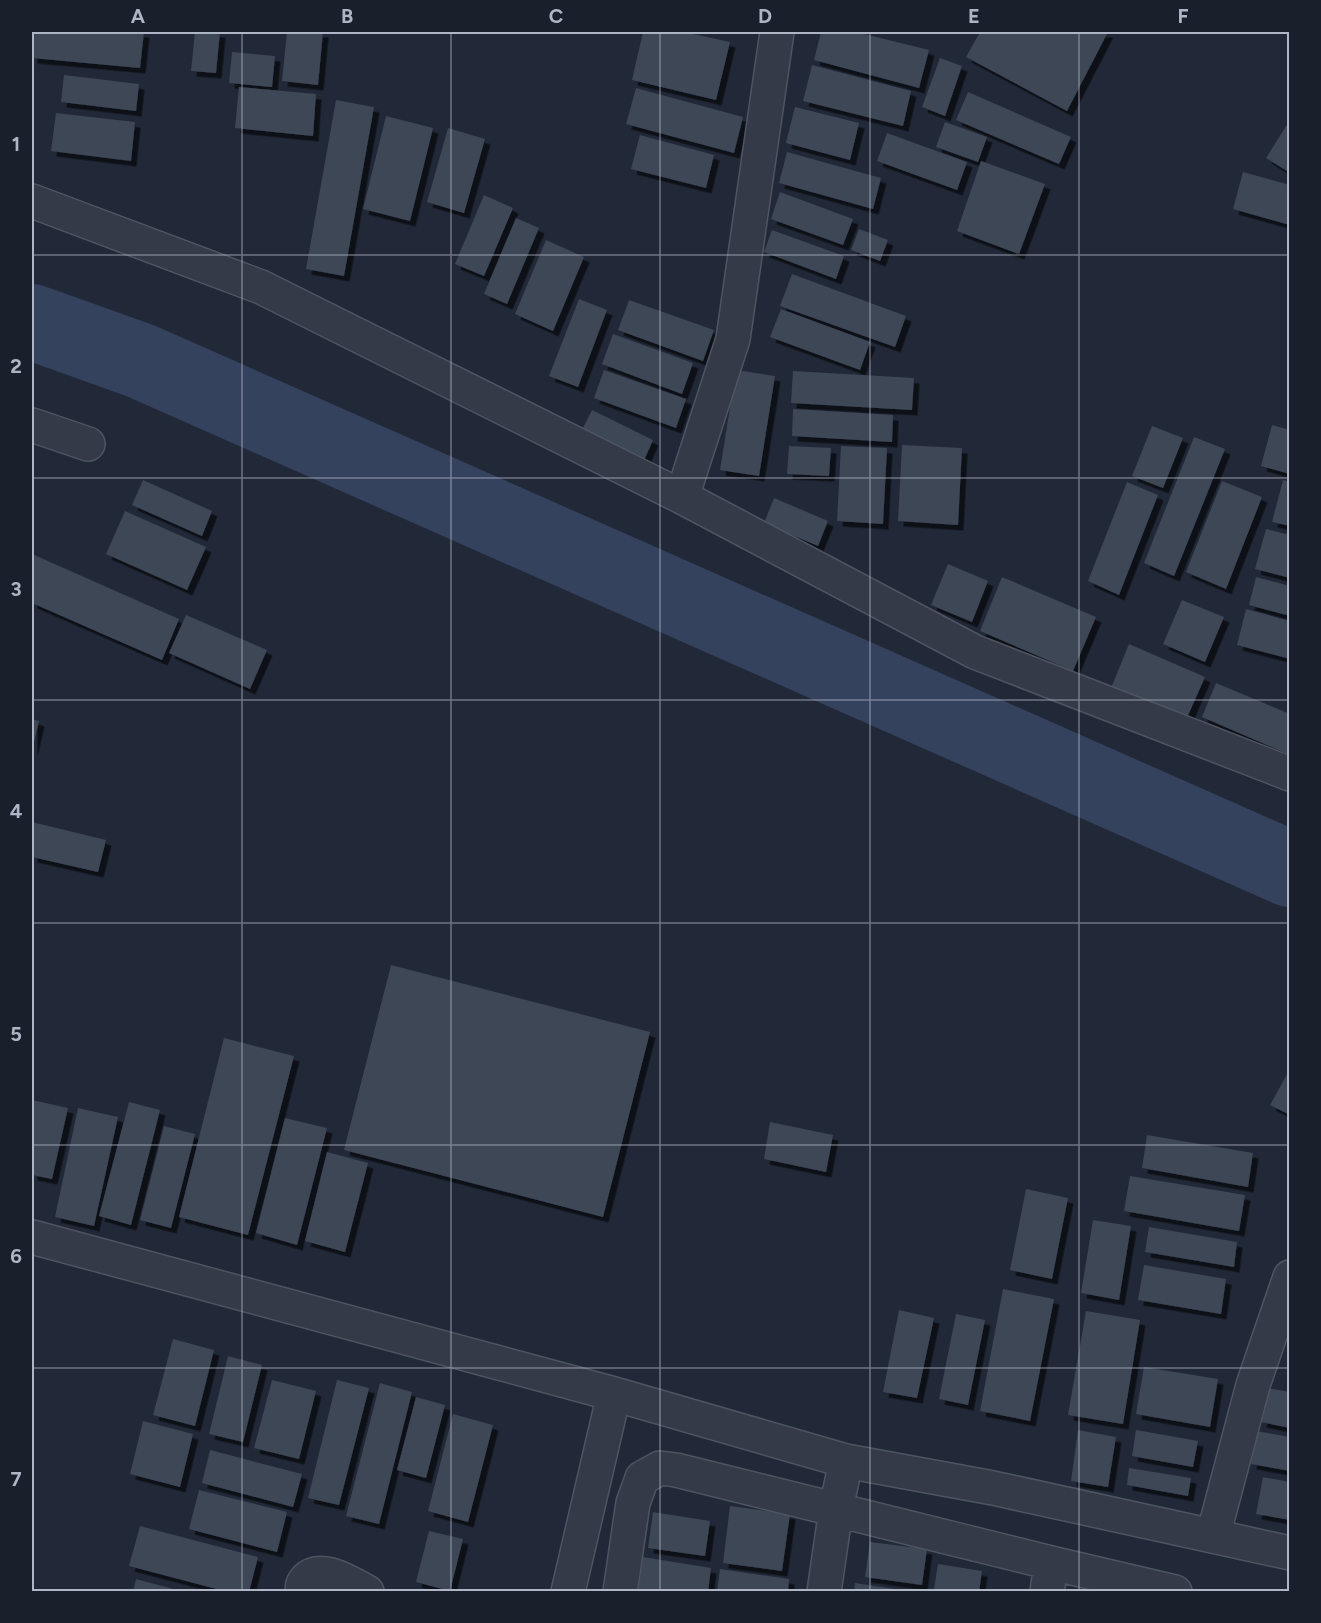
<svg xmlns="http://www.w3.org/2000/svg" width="1321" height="1623" font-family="Figtree,sans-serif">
	<defs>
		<filter id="shadow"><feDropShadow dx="5.5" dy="5.5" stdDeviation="0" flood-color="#0009"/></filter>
	</defs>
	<rect width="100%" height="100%" fill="#212837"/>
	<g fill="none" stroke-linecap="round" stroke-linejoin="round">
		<path stroke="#35425e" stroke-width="76" d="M32,322L141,361L1290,869"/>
	</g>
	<path fill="#3d4657" filter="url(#shadow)" d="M32,32H144L140,68L32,58Z
		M195,32H220L216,73L191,71Z
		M287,32H323L318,85L282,81Z
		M643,32H684L730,42L716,100L632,80Z
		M821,32H856L929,50L919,88L814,60Z
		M980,32H1108L1067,111L966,57Z
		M232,52L275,56L272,87L229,83Z
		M940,58L962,66L945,116L922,107Z
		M812,65L911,91L903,126L803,101Z
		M64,75L139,84L136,111L61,102Z
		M239,87L316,94L313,136L235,128Z
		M636,88L743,117L734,153L626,124Z
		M968,92L1071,137L1059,164L956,120Z
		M336,100L374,107L344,276L306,269Z
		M795,107L859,123L850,160L786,143Z
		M56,113L135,122L131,161L51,151Z
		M386,116L433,128L410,221L363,209Z
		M1290,120V168L1287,171L1266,158Z
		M945,122L987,137L978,162L936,147Z
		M448,128L485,139L464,213L427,202Z
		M887,133L967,162L957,190L877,161Z
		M640,135L714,155L706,188L631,169Z
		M787,152L881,178L873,209L779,183Z
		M981,161L1045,184L1019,254L957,231Z
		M1243,172L1290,185V225L1233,209Z
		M780,192L853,219L843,245L771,219Z
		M484,195L513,208L484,276L455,264Z
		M516,218L539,228L507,304L484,294Z
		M859,229L888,240L880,261L851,250Z
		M772,230L844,256L836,279L764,252Z
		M546,240L584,257L553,331L515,314Z
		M792,274L906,316L895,347L780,306Z
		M579,299L607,310L578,387L549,376Z
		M629,300L714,330L703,361L618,330Z
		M781,309L870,342L860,370L770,337Z
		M613,334L693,363L682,394L602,364Z
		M604,370L686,399L676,428L594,398Z
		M736,370L775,376L759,476L720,470Z
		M793,371L914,378L912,410L791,403Z
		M793,409L893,415L892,442L792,436Z
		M592,410L653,440L642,465L580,434Z
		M1272,425L1290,430V474L1261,466Z
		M1152,426L1183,438L1163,488L1132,476Z
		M1194,437L1225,449L1174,576L1144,563Z
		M902,445L962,448L958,525L898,521Z
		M789,446L831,448L829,476L787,474Z
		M841,446L887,448L883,524L837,521Z
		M143,480L212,511L202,536L132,505Z
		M1283,480L1290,482V526L1272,522Z
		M1222,481L1262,497L1226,589L1186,572Z
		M1127,482L1158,495L1119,595L1088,581Z
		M774,498L828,521L818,546L764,523Z
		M125,511L206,547L187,590L106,554Z
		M1266,529L1290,535V578L1255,569Z
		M32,554L179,619L162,660L32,603Z
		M948,564L988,581L972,622L931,605Z
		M1002,577L1096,617L1073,671L980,631Z
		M1256,577L1290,586V616L1249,605Z
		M1182,600L1224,617L1205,662L1163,644Z
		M1246,609L1290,621V659L1237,645Z
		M186,615L267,650L250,689L169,653Z
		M1129,644L1205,677L1186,720L1111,688Z
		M1216,683L1290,714V755L1202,717Z
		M32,719L39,721L32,751Z
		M32,822L106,840L98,872L32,857Z
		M391,965L650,1032L603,1217L344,1150Z
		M224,1038L294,1056L248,1235L179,1217Z
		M1290,1069V1115L1270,1105Z
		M32,1100L68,1108L52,1179L32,1175Z
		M129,1102L160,1110L131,1225L99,1216Z
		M78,1108L118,1117L94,1226L55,1217Z
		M285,1118L327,1128L297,1245L256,1233Z
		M770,1122L833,1135L826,1172L764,1159Z
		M164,1126L195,1134L171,1228L140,1220Z
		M1147,1135L1253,1153L1248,1187L1142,1168Z
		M327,1152L368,1163L345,1252L305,1241Z
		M1130,1176L1245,1195L1239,1231L1124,1211Z
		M1026,1189L1068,1198L1052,1279L1010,1270Z
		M1093,1220L1131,1226L1119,1300L1081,1293Z
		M1149,1227L1237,1242L1234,1267L1145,1252Z
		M1144,1265L1226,1279L1221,1314L1138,1300Z
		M1003,1289L1054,1299L1030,1421L980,1411Z
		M899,1310L934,1318L917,1398L883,1392Z
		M1086,1311L1140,1320L1123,1424L1068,1415Z
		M956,1314L985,1320L968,1405L939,1399Z
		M173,1339L214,1350L195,1426L153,1415Z
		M228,1356L262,1365L243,1442L209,1434Z
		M1144,1367L1218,1379L1210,1427L1136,1414Z
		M272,1380L316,1391L299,1459L254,1448Z
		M337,1380L369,1388L339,1505L308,1498Z
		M380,1383L412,1392L379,1524L346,1516Z
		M1267,1388L1290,1392V1428L1261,1422Z
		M416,1397L445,1405L426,1478L397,1470Z
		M453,1414L493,1425L468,1522L428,1511Z
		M143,1421L193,1434L180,1487L130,1474Z
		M1078,1430L1116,1437L1108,1487L1071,1481Z
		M1136,1430L1198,1441L1193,1467L1132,1456Z
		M1256,1431L1290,1437V1471L1251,1464Z
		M210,1450L302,1474L293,1507L202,1483Z
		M1129,1468L1191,1478L1188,1496L1127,1485Z
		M1263,1477L1290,1482V1520L1256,1514Z
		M199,1490L287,1512L277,1552L189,1529Z
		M730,1506L790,1514L782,1571L723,1563Z
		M653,1512L710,1521L705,1556L648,1548Z
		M140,1526L258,1557L249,1592H228L129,1566Z
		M429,1531L463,1539L450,1591L416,1582Z
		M870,1542L927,1549L922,1585L865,1577Z
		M643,1557L711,1568L708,1592H649L638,1590Z
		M938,1564L982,1571L979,1592H951L934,1589Z
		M720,1569L789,1579L788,1592H717Z
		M136,1579L181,1591V1592H133Z
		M855,1583L901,1590V1592H854Z"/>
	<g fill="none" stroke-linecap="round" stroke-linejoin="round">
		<g stroke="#4e5562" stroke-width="36">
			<path id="minor" d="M32,201L261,287L682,497L975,652L1290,774
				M32,425L88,444
				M682,497L733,339L777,32
				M32,1237L614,1394L846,1461L993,1488L1290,1553
				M1213,1536L1253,1385L1290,1277
				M302,1592C302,1588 302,1585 304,1582C318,1561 352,1584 367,1592
				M568,1592L614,1394
				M620,1592L633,1503L642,1478L660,1468L676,1470L1051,1563L1175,1592
				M824,1592L836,1509L846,1461
				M1047,1592L1051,1563"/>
		</g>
		<use href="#minor" stroke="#343a47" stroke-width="33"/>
	</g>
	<path fill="none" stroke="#aeb5c4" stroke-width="1.5" stroke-opacity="0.55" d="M242,32V1592M451,32V1592M660,32V1592M870,32V1592M1079,32V1592M32,255H1290M32,478H1290M32,700H1290M32,923H1290M32,1145H1290M32,1368H1290"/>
	<rect width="1321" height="1623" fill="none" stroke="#1a1f2c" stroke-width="66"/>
	<rect x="33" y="33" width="1255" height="1557" fill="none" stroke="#aeb5c4" stroke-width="2"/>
	<g font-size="20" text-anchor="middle" font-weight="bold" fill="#aeb5c4">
		<text x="138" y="23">A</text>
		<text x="347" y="23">B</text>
		<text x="556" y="23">C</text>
		<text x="765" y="23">D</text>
		<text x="974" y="23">E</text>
		<text x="1183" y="23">F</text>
		<text x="16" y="151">1</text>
		<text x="16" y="373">2</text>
		<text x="16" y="596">3</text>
		<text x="16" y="818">4</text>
		<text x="16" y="1041">5</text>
		<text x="16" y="1263">6</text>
		<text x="16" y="1486">7</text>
	</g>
</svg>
